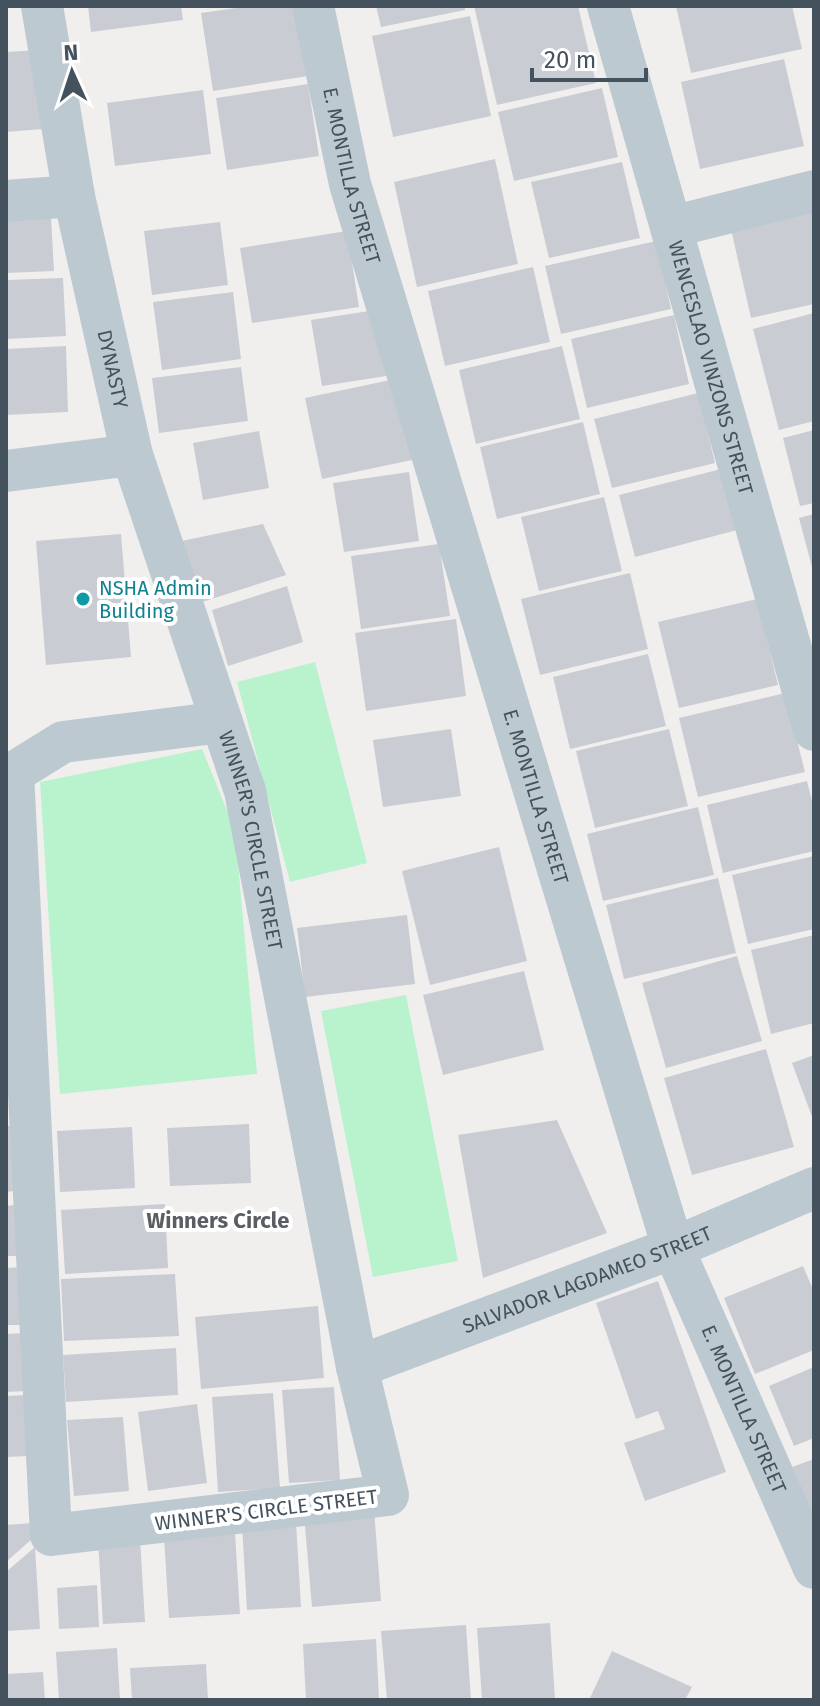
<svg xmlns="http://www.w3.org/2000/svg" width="820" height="1706" font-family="'Fira Sans',sans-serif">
	<rect width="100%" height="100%" fill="#f1eeee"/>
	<path fill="#b8f3ce" d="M315,662L367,863L290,882L237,682Z
		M202,749L235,830L257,1074L60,1094L40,782Z
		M406,995L458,1261L373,1277L321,1011Z"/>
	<path fill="#c9cdd3" d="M88,6H181L183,20L91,32Z
		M250,6H297L308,76L213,91L201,13Z
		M376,6H465V10L381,27Z
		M474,6H578L596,83L497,105Z
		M676,6H792L802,49L691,73Z
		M470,16L491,116L393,137L372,36Z
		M38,50L43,129L6,132V52Z
		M784,59L804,146L700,169L681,82Z
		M308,84L319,156L227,170L216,98Z
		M602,88L618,157L514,181L498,112Z
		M203,90L211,154L115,166L107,103Z
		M495,159L518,264L417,287L394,182Z
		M622,162L640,238L549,258L531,182Z
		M814,211V304L751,318L731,229Z
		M51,217L54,271L6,273V219Z
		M220,222L228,285L152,295L144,231Z
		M347,231L359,307L252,323L240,248Z
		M656,241L671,309L561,334L545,266Z
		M533,267L550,342L445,366L428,291Z
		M63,278L66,336L6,339V280Z
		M233,292L241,359L162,370L153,302Z
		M382,309L393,375L322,386L311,320Z
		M814,313V421L779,430L753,329Z
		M674,315L689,384L587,408L571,339Z
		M66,346L68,412L6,415V349Z
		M562,346L580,419L476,444L459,370Z
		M241,367L248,421L159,433L152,378Z
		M395,379L412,460L322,479L305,398Z
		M698,393L715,463L612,488L594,419Z
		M583,422L600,494L497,519L480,447Z
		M814,430V503L800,506L783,438Z
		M259,431L269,488L203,500L193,443Z
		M721,469L737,530L635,557L619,495Z
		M409,472L419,541L344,552L333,483Z
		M604,497L622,571L539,591L521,517Z
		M814,514V571H813L799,518Z
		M263,524L286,575L202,602L177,542Z
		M121,534L131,657L46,665L36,541Z
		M439,544L450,616L361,629L351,556Z
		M630,573L648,649L540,675L521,599Z
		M287,586L303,642L228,666L212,610Z
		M757,599L778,685L679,708L658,622Z
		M456,619L466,696L366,711L355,633Z
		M648,654L666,726L570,749L553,677Z
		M785,693L805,772L698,797L679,718Z
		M451,729L461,796L383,807L373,740Z
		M669,729L688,806L595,828L576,751Z
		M807,781L814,809V851L723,873L707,805Z
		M698,807L714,875L603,901L587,834Z
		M499,847L527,961L430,985L402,871Z
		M814,856V929L748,944L732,875Z
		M718,878L736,953L624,979L606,905Z
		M407,915L415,984L305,997L297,928Z
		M814,935V1023L771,1034L751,950Z
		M737,956L762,1041L666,1068L642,983Z
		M524,971L544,1050L443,1075L423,995Z
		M766,1049L794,1147L692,1175L664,1078Z
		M814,1055V1122L792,1063Z
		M557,1120L607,1233L483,1278L458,1135Z
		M249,1124L251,1183L170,1186L167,1128Z
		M6,1126H11L14,1191L6,1192Z
		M132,1127L135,1188L60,1192L57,1131Z
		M165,1204L168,1268L65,1274L61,1210Z
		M14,1205L17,1256H6V1206Z
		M803,1266L814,1292V1350L755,1374L724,1298Z
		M22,1267L25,1325H6V1268Z
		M175,1274L179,1336L64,1341L61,1279Z
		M658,1281L726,1472L645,1501L624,1443L665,1429L658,1411L636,1419L596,1303Z
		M318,1306L324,1378L201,1389L195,1317Z
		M25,1333L27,1391L6,1392V1334Z
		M176,1348L178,1395L66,1402L63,1355Z
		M814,1367V1438L794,1446L769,1386Z
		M334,1387L340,1480L289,1483L282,1390Z
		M273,1393L280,1488L218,1492L212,1397Z
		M27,1395L29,1456L6,1457V1396Z
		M197,1404L207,1483L148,1491L138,1412Z
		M123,1417L129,1491L74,1496L67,1420Z
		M814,1459V1521L792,1467Z
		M374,1509L381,1601L312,1607L304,1515Z
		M296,1522L301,1607L247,1610L242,1525Z
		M32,1523L33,1538L6,1562V1525Z
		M235,1533L240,1614L169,1618L164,1537Z
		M140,1538L145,1622L103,1624L98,1540Z
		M35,1547L40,1629L6,1631V1572Z
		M97,1585L99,1627L59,1629L57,1588Z
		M550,1623L555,1700H482L477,1628Z
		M466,1625L471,1700H387L381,1631Z
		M376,1639L379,1700H306L303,1644Z
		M117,1648L120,1700H59L56,1652Z
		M612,1651L692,1687L685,1700H589Z
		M206,1664L208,1700H132L130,1668Z
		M43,1672L45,1700H6V1674Z"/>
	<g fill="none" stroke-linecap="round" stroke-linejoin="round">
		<g stroke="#bdc9d1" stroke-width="42">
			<path id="s1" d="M42,6L74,196L132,455L245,791L357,1367L388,1495L51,1535L13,773L63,742L222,722"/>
			<path id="s2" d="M313,6L350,184L673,1248L814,1568"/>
			<path id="s3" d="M608,6L814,730"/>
			<path d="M6,201L74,196"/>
			<path d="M671,227L814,191"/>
			<path d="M6,471L132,455"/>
			<path id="s4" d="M357,1367L673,1248L814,1188"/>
		</g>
	</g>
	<circle fill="#0f9aa8" stroke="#fff" stroke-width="3" cx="83" cy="599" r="8"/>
	<g text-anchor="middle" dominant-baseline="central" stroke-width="8" stroke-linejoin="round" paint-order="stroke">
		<g font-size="20" fill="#44525d" stroke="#fff">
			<text stroke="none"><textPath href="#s2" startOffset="174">E. MONTILLA STREET</textPath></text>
			<text stroke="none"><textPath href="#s3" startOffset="376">WENCESLAO VINZONS STREET</textPath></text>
			<text stroke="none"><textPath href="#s1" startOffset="370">DYNASTY</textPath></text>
			<text stroke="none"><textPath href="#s2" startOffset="822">E. MONTILLA STREET</textPath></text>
			<text stroke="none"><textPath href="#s1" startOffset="862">WINNER'S CIRCLE STREET</textPath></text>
			<text stroke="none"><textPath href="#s4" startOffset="246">SALVADOR LAGDAMEO STREET</textPath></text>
			<text stroke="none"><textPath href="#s2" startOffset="1470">E. MONTILLA STREET</textPath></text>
			<text transform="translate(266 1510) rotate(-7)">WINNER'S CIRCLE STREET</text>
		</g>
		<g font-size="20" fill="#0d838f" stroke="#fff" text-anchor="start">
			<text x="99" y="588">NSHA Admin<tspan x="99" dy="23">Building</tspan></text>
		</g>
		<g font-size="22" font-weight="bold" fill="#5a5e64" stroke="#fff">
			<text x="218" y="1220">Winners Circle</text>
		</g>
	</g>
	<rect width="820" height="1706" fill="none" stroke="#44525d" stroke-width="16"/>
	<g transform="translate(72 72) rotate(357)" stroke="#ffffff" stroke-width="6" paint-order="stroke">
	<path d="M0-6L14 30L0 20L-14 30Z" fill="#44525d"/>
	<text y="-12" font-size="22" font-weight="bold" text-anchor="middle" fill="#44525d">N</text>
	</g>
	<path d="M532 68v12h114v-12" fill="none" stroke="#44525d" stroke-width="4"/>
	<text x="544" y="68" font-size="24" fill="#44525d" stroke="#ffffff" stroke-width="6" paint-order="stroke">20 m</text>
</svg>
